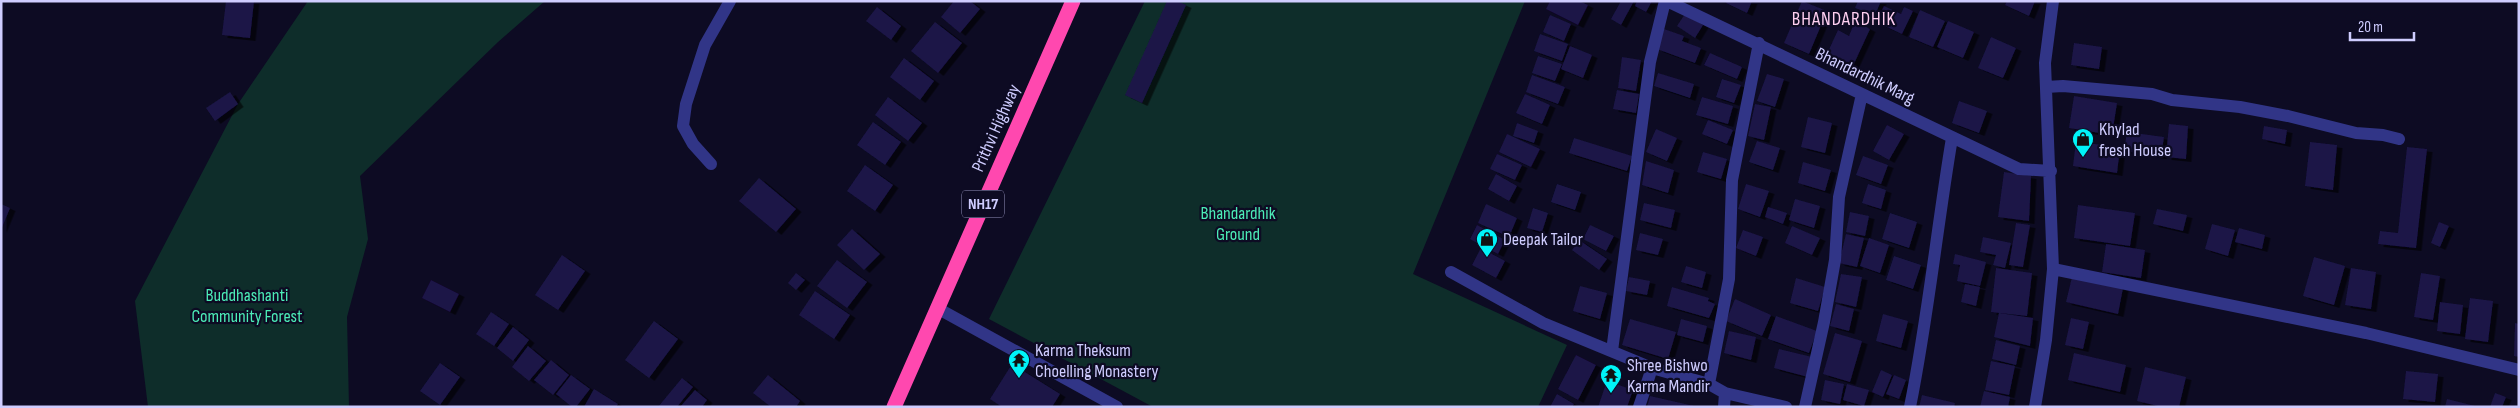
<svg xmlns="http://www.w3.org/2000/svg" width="2520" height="408" font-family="'Sofia Sans Condensed',sans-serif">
	<defs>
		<filter id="shadow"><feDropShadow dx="5.5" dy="3" stdDeviation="0" flood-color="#0009"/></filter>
	</defs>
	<rect width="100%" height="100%" fill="#0d0b23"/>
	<path fill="#0e2d2a" d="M308,1H545L498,42L360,176L368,239L347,317L349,407H148L135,301L238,104Z
		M1145,1H1525L1413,274L1567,345L1538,407H1153L989,319Z"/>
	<path fill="#1b1546" filter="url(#shadow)" d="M226,1H254L250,38L222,35Z
		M954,1H970L980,9L960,33L941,17Z
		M1167,1H1177L1186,5L1142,103L1125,95Z
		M1550,1H1579L1588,5L1578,25L1546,9Z
		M1621,1H1634L1621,25L1611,19Z
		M1637,1H1652L1646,12L1635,6Z
		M1727,1H1752L1747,13L1726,3Z
		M1802,1L1827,11L1809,54L1784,43Z
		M1858,1H1881L1875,15L1855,8Z
		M2007,1H2035L2029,16L2005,5Z
		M1884,6L1901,14L1904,7L1913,11L1902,34L1876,22Z
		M877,7L901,26L891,40L866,21Z
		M1920,10L1945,21L1933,47L1909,37Z
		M1685,14L1703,25L1695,38L1677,26Z
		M1550,15L1571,24L1564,41L1543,32Z
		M1855,21L1870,29L1852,68L1826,56L1838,30L1849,36Z
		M1948,21L1974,32L1963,58L1937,47Z
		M935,22L962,43L938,73L911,51Z
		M1664,29L1684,36L1682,41L1701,48L1695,63L1657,49Z
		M1540,34L1568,44L1562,61L1534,51Z
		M1991,37L2016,48L2003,78L1978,68Z
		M2074,43L2102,47L2099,69L2071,65Z
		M1570,46L1592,55L1583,78L1561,69Z
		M1710,53L1742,67L1737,79L1704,65Z
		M1538,56L1562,64L1555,81L1532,73Z
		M1622,57L1641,60L1636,91L1618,88Z
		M904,58L934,81L920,100L890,77Z
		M1658,73L1694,84L1690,98L1654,86Z
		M1767,74L1784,79L1775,107L1757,101Z
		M1532,75L1565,87L1558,104L1526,92Z
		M1722,79L1741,85L1734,103L1716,97Z
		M1617,90L1639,94L1636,113L1613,109Z
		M230,92L238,104L215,121L206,108Z
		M1525,94L1550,105L1542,124L1516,113Z
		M2074,96L2117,103L2112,135L2069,128Z
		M888,97L922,123L908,141L875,115Z
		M1702,97L1733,106L1728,124L1696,115Z
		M1959,101L1987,111L1979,133L1952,123Z
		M1755,104L1771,107L1764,140L1748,136Z
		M1808,117L1832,123L1825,153L1801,147Z
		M1708,120L1733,130L1727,144L1702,134Z
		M873,122L901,142L885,165L857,145Z
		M1517,123L1538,131L1534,143L1513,136Z
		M2169,124L2188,126L2186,159L2166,157Z
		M1887,125L1904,134L1889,160L1873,151Z
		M2264,126L2287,130L2285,144L2262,139Z
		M1656,129L1677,138L1667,161L1646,152Z
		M2127,132L2164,137L2161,156L2124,151Z
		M1507,134L1540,149L1531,167L1499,152Z
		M1574,138L1632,156L1627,171L1569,153Z
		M1757,141L1780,148L1773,170L1749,162Z
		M2076,141L2120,148L2117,173L2073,166Z
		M2310,142L2337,145L2333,190L2305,186Z
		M2407,147L2427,149L2416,248L2378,244L2380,231L2398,233Z
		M1703,152L1727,159L1721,179L1697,172Z
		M1497,154L1522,165L1515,180L1490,169Z
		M1863,156L1888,165L1881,184L1856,175Z
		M1646,161L1674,170L1668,193L1642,185Z
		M1803,162L1831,170L1825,191L1798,183Z
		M865,165L893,185L875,211L847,191Z
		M2004,172L2031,176L2029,221L1998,217Z
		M1496,174L1517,186L1509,201L1488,189Z
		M759,178L796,209L776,232L739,201Z
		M1557,184L1581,192L1575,210L1551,202Z
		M1746,184L1769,191L1760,217L1738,209Z
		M1868,184L1886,190L1881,209L1862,203Z
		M1795,199L1820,206L1814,228L1789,220Z
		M1644,203L1675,210L1671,228L1640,220Z
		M1,204L10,208L1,230Z
		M1486,204L1517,218L1509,237L1478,223Z
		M2078,205L2135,213L2130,246L2074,238Z
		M1768,207L1787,213L1783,224L1765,217Z
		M1533,208L1548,213L1542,232L1527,228Z
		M2157,209L2187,215L2183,231L2153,224Z
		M1850,212L1869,216L1865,236L1846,232Z
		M1890,213L1917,222L1909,248L1882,239Z
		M2439,222L2449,226L2440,247L2431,243Z
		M2016,223L2030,225L2023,267L2009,265Z
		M2212,224L2235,230L2228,256L2205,249Z
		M1477,225L1505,240L1498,254L1470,239Z
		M1590,225L1614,236L1606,251L1583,239Z
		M1792,226L1820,238L1812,255L1785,243Z
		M2239,228L2265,235L2262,249L2235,242Z
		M852,229L880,254L864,270L837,245Z
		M1743,230L1763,237L1756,256L1736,248Z
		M1640,233L1663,239L1658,255L1636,250Z
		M1846,234L1864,238L1857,267L1839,263Z
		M1983,237L2011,243L2005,268L1993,265L1996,255L1980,252Z
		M1869,238L1889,245L1880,273L1860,266Z
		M1579,240L1607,259L1599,270L1572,250Z
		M2106,244L2145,250L2141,278L2102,272Z
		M1481,248L1505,261L1496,278L1472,265Z
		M1955,254L1986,262L1980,286L1957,281L1960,265L1953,264Z
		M562,255L585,271L558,310L535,295Z
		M1894,256L1921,265L1913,289L1886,280Z
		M2314,257L2345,266L2334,305L2303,296Z
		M837,260L867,282L847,308L817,286Z
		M1686,266L1706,272L1702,288L1681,282Z
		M1996,268L2032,273L2027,316L1991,312Z
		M2351,268L2376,272L2371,309L2345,305Z
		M796,273L805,280L796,290L788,283Z
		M2421,273L2440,276L2433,320L2414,317Z
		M1841,274L1862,277L1856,307L1835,302Z
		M1629,277L1650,281L1647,295L1626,291Z
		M2072,277L2123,288L2118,314L2066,302Z
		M1796,278L1825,287L1818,311L1790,303Z
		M431,280L459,294L450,312L422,298Z
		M1965,284L1980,287L1976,306L1961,302Z
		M1580,286L1607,293L1600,319L1573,311Z
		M1672,287L1709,298L1708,301L1715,304L1709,318L1667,306Z
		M815,291L850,315L834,339L799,315Z
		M2470,298L2493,301L2488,342L2465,339Z
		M1735,299L1771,315L1762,336L1726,321Z
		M2440,302L2463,305L2460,334L2437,331Z
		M1836,304L1854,309L1849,331L1830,326Z
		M491,312L509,324L494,346L476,334Z
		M1999,313L2033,318L2030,346L1994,337Z
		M1883,314L1908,321L1901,348L1876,341Z
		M1776,316L1817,331L1809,353L1768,339Z
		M2071,318L2089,322L2083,349L2065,345Z
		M1630,319L1676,332L1668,359L1622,345Z
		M1681,319L1707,326L1703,342L1677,335Z
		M654,321L678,339L649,378L625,360Z
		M2515,323L2519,324V357L2514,356Z
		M513,327L529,340L513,361L497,348Z
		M1729,331L1756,337L1751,360L1724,353Z
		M1835,333L1862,341L1850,382L1823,374Z
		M1996,340L2020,346L2016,365L1992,359Z
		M528,346L546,361L529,381L512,367Z
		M1779,349L1812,357L1808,377L1774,368Z
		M2074,353L2126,365L2120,392L2068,380Z
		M1576,355L1596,365L1578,400L1558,389Z
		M551,360L569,375L553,395L534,380Z
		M1991,361L2015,366L2009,395L1985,390Z
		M440,363L460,377L440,405L420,391Z
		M1012,364L1060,394L1052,407H1002L990,399Z
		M2145,367L2186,377L2179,407H2162L2137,401Z
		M1881,370L1892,375L1883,397L1872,392Z
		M2406,371L2438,374L2435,402L2403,399Z
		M571,375L590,389L576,407H572L556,394Z
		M768,375L800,401L796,407H771L753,393Z
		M1894,375L1906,380L1899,399L1886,394Z
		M682,378L693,387L677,407H658Z
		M1825,380L1844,384L1840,404L1821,400Z
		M1607,381L1633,390L1627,407H1598Z
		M1847,384L1869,390L1864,406L1843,400Z
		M594,389L618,404L616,407H584Z
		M695,390L707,400L702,407H680Z
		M1984,391L2010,397L2008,407H1980Z
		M2495,393L2506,397L2502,407H2490Z
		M1557,394L1574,404L1572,407H1550Z
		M1922,395L1955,403L1954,407H1919Z
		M1650,396L1694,406V407H1647Z
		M2447,399L2475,406V407H2445Z"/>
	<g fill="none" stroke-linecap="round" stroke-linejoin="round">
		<path stroke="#313587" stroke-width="12" d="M1667,1L2019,169L2051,171
			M2046,87L2063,86L2152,94L2172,100L2240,107L2288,116L2356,133L2383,135L2399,139
			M711,164L693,144L683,126L686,104L705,45L730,1
			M2053,269L2366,333L2519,370
			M1451,272L1543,323L1652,368L1709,384L1725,393L1786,407
			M937,308L1117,407
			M1612,351L1650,62L1665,1
			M1709,384L1729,279L1732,180L1759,43
			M1639,407L1652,368
			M1724,407L1725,393
			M1805,407L1824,322L1835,260L1839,197L1862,94
			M1910,407C1928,318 1937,227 1952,138
			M2035,407L2046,340L2053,269L2045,63L2053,1"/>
		<path stroke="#ff48af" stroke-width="15" d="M894,407L1073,1"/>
	</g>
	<defs>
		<g id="shop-pin" transform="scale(1.125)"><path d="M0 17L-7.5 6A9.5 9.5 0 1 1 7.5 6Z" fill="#00f3f8" stroke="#0d0b23"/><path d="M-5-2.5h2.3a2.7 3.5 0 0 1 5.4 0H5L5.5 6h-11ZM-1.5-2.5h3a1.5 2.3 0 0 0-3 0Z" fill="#111"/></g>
		<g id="temple-pin" transform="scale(1.125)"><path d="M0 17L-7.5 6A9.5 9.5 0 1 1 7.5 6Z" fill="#00f3f8" stroke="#0d0b23"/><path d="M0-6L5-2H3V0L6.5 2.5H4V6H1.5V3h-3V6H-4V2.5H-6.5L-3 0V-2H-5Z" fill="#111"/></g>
	</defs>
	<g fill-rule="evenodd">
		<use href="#shop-pin" x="2083" y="139"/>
		<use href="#shop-pin" x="1487" y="239"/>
		<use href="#temple-pin" x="1019" y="360"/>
		<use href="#temple-pin" x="1611" y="375"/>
	</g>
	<g text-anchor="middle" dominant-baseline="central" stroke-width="4.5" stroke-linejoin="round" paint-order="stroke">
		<rect fill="#0d0b23" stroke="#9593bd" stroke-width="1" x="962" y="190.5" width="42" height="27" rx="4"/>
		<g font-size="16" font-weight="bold" fill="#cfcdff">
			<text x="983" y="204">NH17</text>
		</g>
		<g font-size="18" fill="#cfcdff" stroke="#0d0b23">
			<text transform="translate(1865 76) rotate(26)">Bhandardhik Marg</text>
			<text transform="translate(996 128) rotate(-66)">Prithvi Highway</text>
		</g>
		<g font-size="18" fill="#cfcdff" stroke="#0d0b23" text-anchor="start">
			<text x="2099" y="129">Khylad<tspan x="2099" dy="21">fresh House</tspan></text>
			<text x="1503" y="239">Deepak Tailor</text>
			<text x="1035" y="350">Karma Theksum<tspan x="1035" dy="21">Choelling Monastery</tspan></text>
			<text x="1627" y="365">Shree Bishwo<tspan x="1627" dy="21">Karma Mandir</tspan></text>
		</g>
		<g font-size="18" fill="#4cecb7" stroke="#0d0b23">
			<text x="1238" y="213">Bhandardhik<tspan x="1238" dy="21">Ground</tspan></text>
			<text x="247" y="295">Buddhashanti<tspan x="247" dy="21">Community Forest</tspan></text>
		</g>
		<g font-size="19" letter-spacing="1" fill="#ffcff1" stroke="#0d0b23">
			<text x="1844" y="19">BHANDARDHIK</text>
		</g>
	</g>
	<rect width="2520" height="408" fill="none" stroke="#cfcdff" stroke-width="5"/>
	<path d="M2350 32v8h64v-8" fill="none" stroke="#cfcdff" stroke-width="2.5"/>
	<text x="2358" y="32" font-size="15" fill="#cfcdff" stroke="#0d0b23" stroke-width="4" paint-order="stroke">20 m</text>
</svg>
